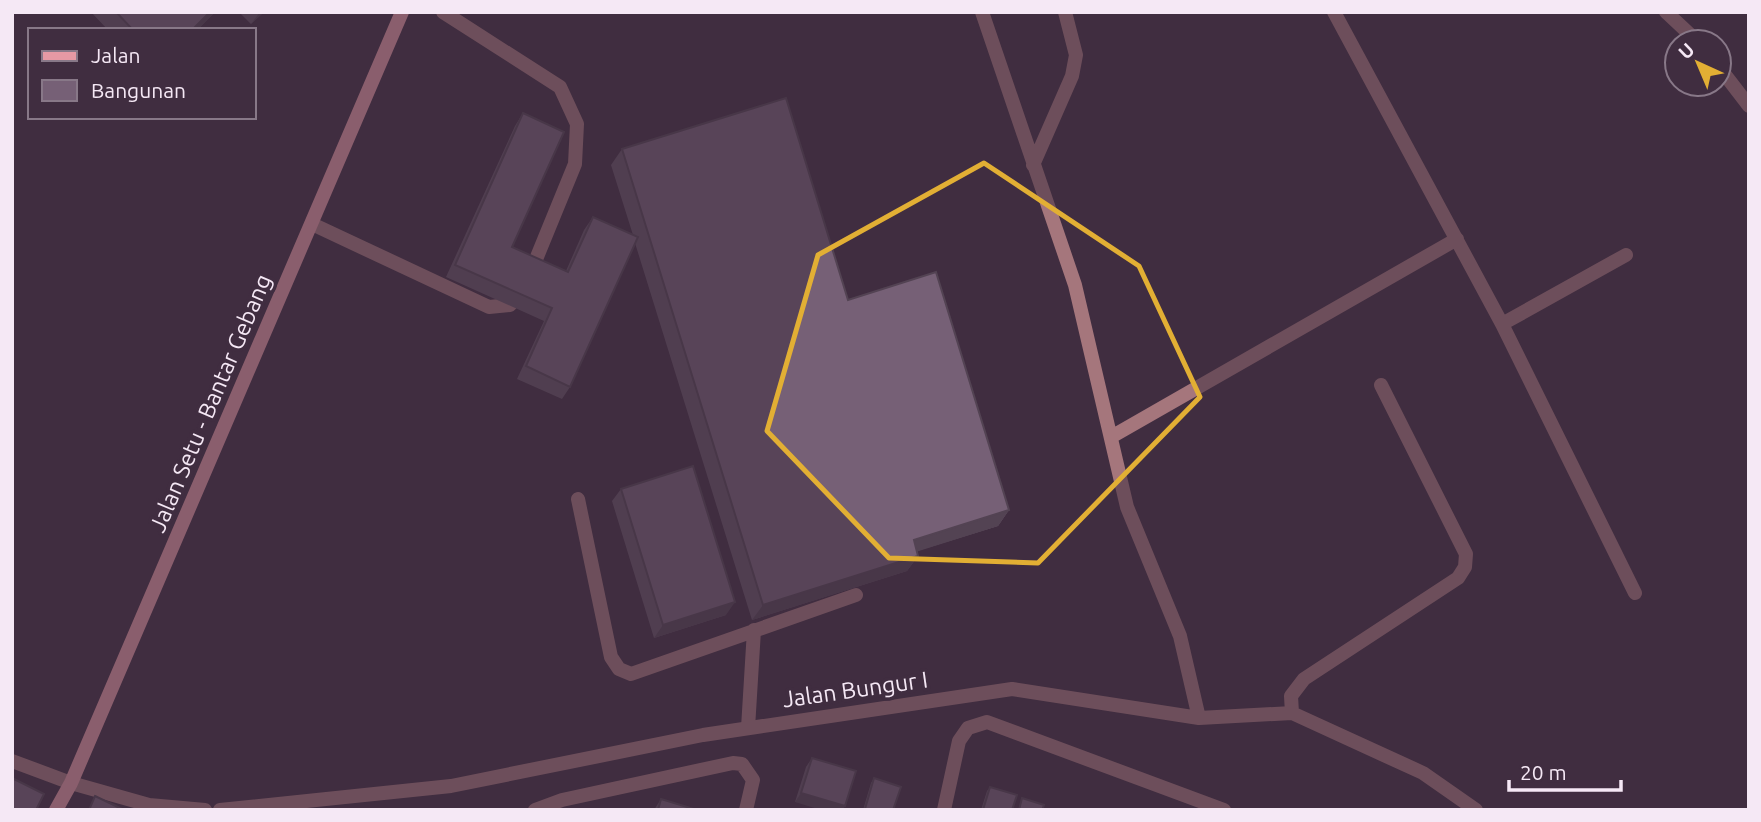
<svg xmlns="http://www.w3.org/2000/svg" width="1761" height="822" font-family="Ubuntu,sans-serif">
	<rect width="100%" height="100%" fill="#402d40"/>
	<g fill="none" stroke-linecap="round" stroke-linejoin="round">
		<path stroke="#a5767c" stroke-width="14" d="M443,12L560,87L577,124L575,164L530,274
			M312,224L489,307L510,305L520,291
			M578,499L611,657L619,669L631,674L856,595
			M748,728L754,630
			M12,761L71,783"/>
		<path stroke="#a5767c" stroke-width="14" d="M982,12L1075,285L1127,507L1180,636L1199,718
			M1334,12L1502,324L1635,593
			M1666,12L1698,42
			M1719,67L1749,106
			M1033,165L1072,76L1076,55L1065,12
			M1502,324L1626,255
			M1111,437L1457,239
			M1292,713L1291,696L1304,679L1458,578L1465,567L1466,554L1381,385
			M71,783L149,805L205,810
			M220,810L451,786L703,735L1012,689L1199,718L1292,713L1423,773L1476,810
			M535,810L562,800L733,763L742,764L753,780L746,810
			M944,810L959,741L968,728L987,722L1224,810"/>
		<path stroke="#e599a4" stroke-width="14" d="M56,810L71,783L402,12"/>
	</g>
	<path fill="#655365" d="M91,12H215L197,30H108Z
		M239,12H264L251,24Z
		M523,113L512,247L566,271L584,230L593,217L633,235L611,165L622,149L848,300L1009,510L998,526L917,551L918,556L907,571L752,620L635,243L570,387L562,399L517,379L544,321L446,277L515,126Z
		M621,489L726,615L654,638L612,501Z
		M812,758L845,806L795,802L806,767Z
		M874,778L893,810H863L871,783Z
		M990,787L1012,810H981L987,791Z
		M661,799L697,810H654Z"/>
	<path fill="#534353" d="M210,12H215L197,30H192Z
		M260,12H264L251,24Z
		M1009,510L998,526L903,556L914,540Z
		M918,556L907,571L752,620L763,605Z
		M735,602L726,615L654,638L663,625Z
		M801,793L845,806L843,810H821L795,802Z"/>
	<path fill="#766076" stroke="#534353" stroke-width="2" d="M116,12H210L192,30H133Z
		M786,98L848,300L936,272L1009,510L914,540L918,556L763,605L622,149Z
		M523,113L564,132L512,247L568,272L593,217L638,237L570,387L526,366L552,308L455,265Z
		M693,466L735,602L663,625L621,489Z
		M812,758L856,771L845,806L801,793Z
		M12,778L44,794L36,810H12Z
		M874,778L901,787L893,810H868L865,809Z
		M990,787L1017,795L1012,810H983Z
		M95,796L124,810H89Z
		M1022,798L1044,805L1042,810H1019Z
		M661,799L697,810H658Z"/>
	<path d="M0 0H1761V822H0ZM984,163L1139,266L1200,397L1038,563L889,558L767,431L818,255Z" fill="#402d40" fill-opacity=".55" fill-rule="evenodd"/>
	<path fill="none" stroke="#e2af34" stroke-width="5" stroke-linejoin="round" d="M984,163L1139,266L1200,397L1038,563L889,558L767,431L818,255Z"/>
	<g text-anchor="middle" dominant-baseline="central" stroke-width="7" stroke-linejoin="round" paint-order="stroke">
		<g font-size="23" fill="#f5e8f5" stroke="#402d40">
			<text transform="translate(210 403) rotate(-67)">Jalan Setu - Bantar Gebang</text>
			<text transform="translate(855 689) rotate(-8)">Jalan Bungur I</text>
		</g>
	</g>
	<rect width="1761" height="822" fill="none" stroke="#f5e8f5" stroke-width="28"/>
	<rect x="28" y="28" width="228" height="91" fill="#402d40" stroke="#887888" stroke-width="2"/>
	<rect x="42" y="51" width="35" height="10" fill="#e599a4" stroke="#887888" stroke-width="2"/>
	<text x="91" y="63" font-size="21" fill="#f5e8f5">Jalan</text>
	<rect x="42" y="80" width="35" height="21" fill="#766076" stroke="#887888" stroke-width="2"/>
	<text x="91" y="98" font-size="21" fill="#f5e8f5">Bangunan</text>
	<g transform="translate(1698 63) rotate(316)"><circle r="33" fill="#402d40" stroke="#887888" stroke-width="2"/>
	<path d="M0-5L12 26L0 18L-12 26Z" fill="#e2af34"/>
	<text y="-10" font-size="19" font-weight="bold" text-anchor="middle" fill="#f5e8f5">U</text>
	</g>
	<path d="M1509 780v10h112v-10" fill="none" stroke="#f5e8f5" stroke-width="3.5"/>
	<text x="1520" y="780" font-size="21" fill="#f5e8f5" stroke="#402d40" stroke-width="5" paint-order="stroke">20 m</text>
</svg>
